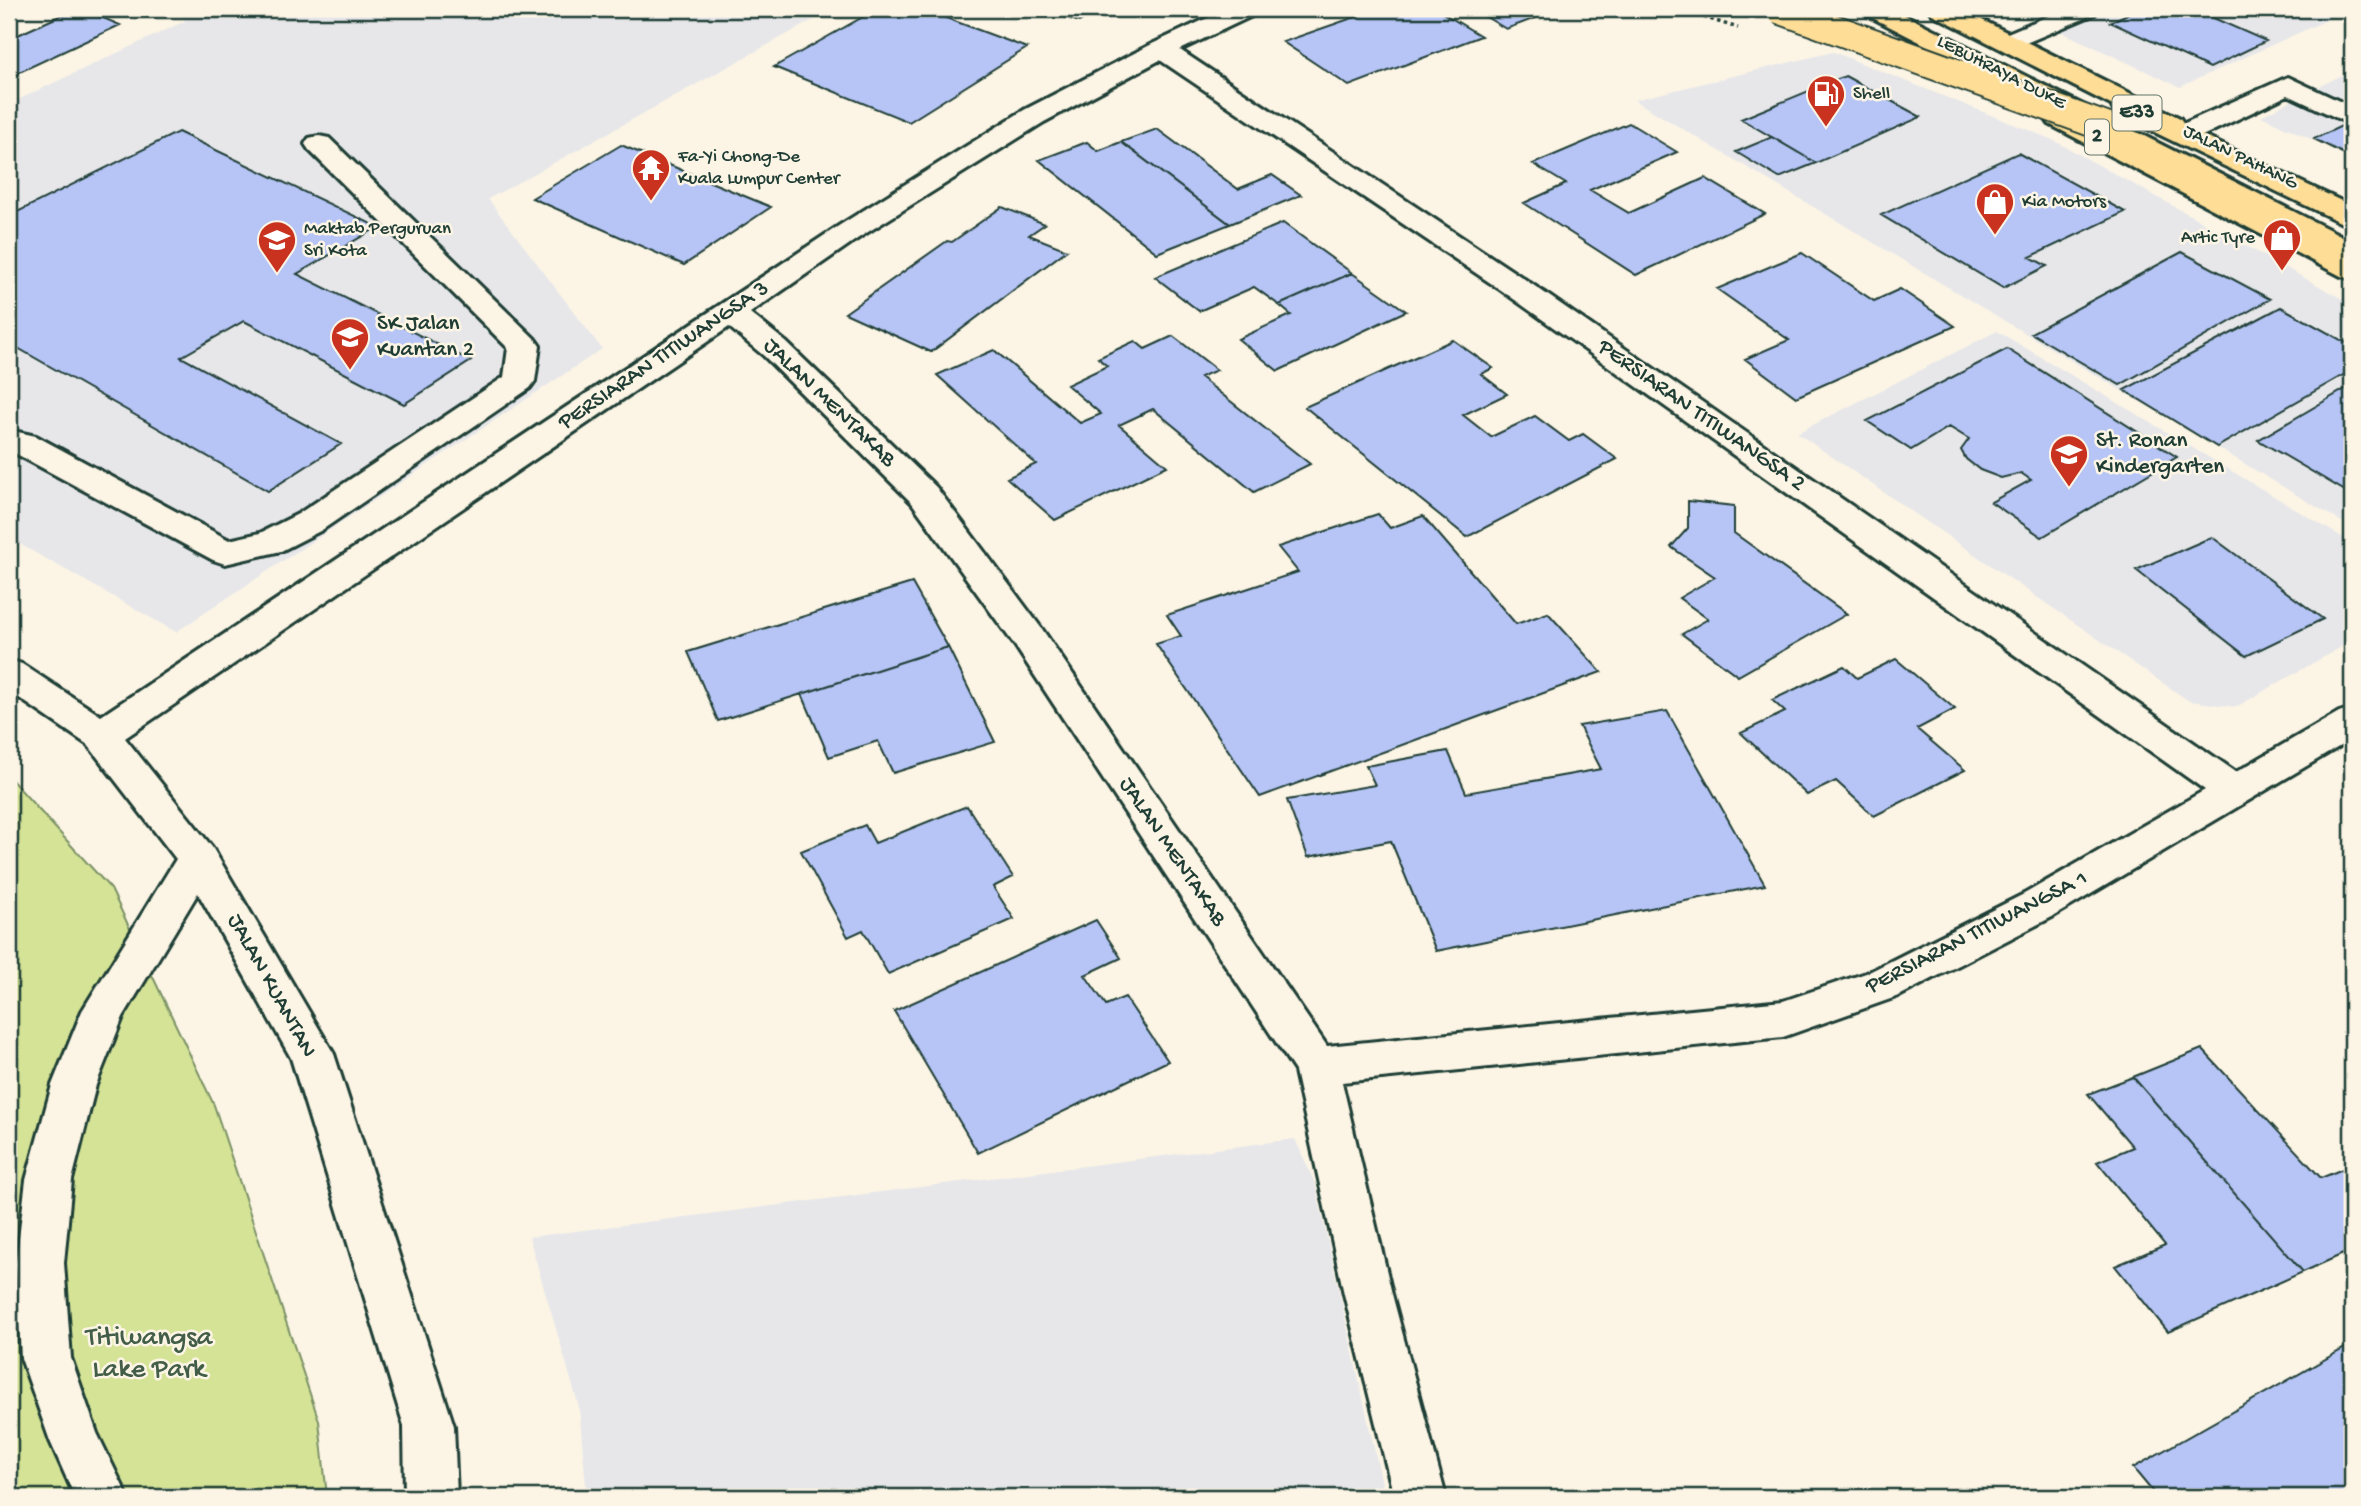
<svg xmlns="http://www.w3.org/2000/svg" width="2361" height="1506" font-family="'Gochi Hand',sans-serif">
	<rect width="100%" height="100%" fill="#fcf5e5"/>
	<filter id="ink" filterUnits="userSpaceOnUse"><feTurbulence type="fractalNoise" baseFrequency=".0143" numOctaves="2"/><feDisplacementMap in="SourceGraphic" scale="14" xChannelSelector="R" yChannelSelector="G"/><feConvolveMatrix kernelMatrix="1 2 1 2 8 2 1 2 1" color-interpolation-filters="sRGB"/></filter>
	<g filter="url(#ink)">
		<path fill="#e7e7ea" d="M179,9H833L488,199L602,349L176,632L9,538V104L185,21Z
			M2012,9H2351L2180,87Z
			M1833,52L2053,140L2352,304V528L1634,100Z
			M2352,70V158L2261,116Z
			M1997,331L2352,543V641L2236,707L2189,701L1797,433Z
			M1295,1139L1315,1183L1385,1497H587L579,1407L529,1237Z"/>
		<path fill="#d4e396" stroke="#7a9065" stroke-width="2" d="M9,777L111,889L214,1105L319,1421L327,1497H9Z"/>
		<path fill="#b7c5f6" stroke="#1f3d34" stroke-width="2" d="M75,9H82L120,25L9,77V39Z
			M877,9H922L1027,48L909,122L774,67Z
			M1042,9H1101L1079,22Z
			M1378,9H1436L1481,36L1349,86L1283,42Z
			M1473,9H1560L1506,29Z
			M2138,9H2193L2266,41L2210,68L2110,22Z
			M1845,76L1921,117L1816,163L1741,119Z
			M2352,121V158L2314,139Z
			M1629,123L1677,152L1590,190L1629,213L1705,178L1765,214L1636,275L1524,203L1566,184L1533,164Z
			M1157,129L1238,189L1272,175L1301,195L1230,224L1121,142Z
			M178,132L378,227L297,274L471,361L404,404L244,321L181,357L341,444L268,491L9,343V216Z
			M1772,137L1816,163L1779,178L1736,152Z
			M1087,142L1098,151L1121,142L1230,224L1157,253L1039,160Z
			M621,145L771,207L684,265L532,198Z
			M2018,153L2125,212L2030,257L2047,266L2003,288L1881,215Z
			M1002,207L1045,224L1029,235L1067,250L931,352L845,313L947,241L952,242Z
			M1283,223L1352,273L1279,305L1254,287L1199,311L1155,277Z
			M2182,252L2270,299L2120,385L2031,333Z
			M1802,253L1874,301L1900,289L1955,326L1796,397L1745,359L1789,340L1717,289Z
			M1352,273L1406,311L1278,371L1238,339L1291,315L1279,305Z
			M2281,307L2352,346V370L2217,447L2124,390Z
			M1173,336L1217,370L1200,377L1310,464L1254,492L1153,409L1119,425L1167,466L1055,520L1007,478L1036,464L937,375L994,350L1080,423L1101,414L1067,385L1107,366L1098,358L1135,341L1145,349Z
			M1453,340L1493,368L1481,374L1507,394L1463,415L1491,437L1535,416L1569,441L1583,434L1617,459L1467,537L1305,407Z
			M2007,349L2177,457L2042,537L1991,502L2031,480L2021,473L2001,478L1980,470L1966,459L1961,450L1969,439L1949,427L1911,450L1867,421Z
			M2352,385V495L2258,440Z
			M1688,501L1734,506V533L1847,614L1738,676L1682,634L1708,619L1679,598L1715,577L1671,547L1688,528Z
			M1378,514L1390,528L1423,516L1516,624L1548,613L1601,672L1260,797L1156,644L1181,636L1167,615L1298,572L1278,547Z
			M2212,537L2323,619L2246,656L2136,570Z
			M912,583L948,647L718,721L688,652Z
			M948,647L995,742L893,773L878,741L829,757L802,694Z
			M1896,659L1955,709L1917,729L1965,770L1874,816L1836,781L1807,795L1741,733L1785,712L1772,700L1844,666L1857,678Z
			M1667,711L1765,885L1436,951L1391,841L1308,857L1287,800L1375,785L1366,766L1448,751L1466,793L1601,769L1579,726Z
			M967,806L1013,877L993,887L1014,919L888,974L863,930L848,937L801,851L865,825L875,843Z
			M1096,920L1121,958L1085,975L1106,1005L1125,997L1168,1061L978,1153L894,1011Z
			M2202,1049L2321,1178L2352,1165V1250L2303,1272L2133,1077Z
			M2133,1077L2303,1272L2168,1332L2115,1266L2165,1245L2097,1162L2133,1147L2088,1094Z
			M2352,1344V1497H2157L2133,1468Z"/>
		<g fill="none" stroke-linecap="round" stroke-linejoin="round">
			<g stroke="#1f3d34" stroke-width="6">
				<path id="minor" d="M1227,9H1260L1256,14L1180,50L1523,278L2236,772L2339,712L2352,708V739L2054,916L1899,996L1783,1037L1342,1082L1392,1294L1446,1497H1394L1344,1294L1295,1071L1016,647L912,503L764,356L729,327L125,738L212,847L334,1054L454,1426L457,1497H405L404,1426L291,1058L198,893L123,1017L96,1085L72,1180L64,1263L71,1358L97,1433L128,1497H75L50,1441L21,1358L16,1263L26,1180L52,1085L82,1011L176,859L88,745L9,691V660L22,664L101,716L840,225L1024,110L1152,44ZM1160,60L1501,290L2205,790L2024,894L1869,972L1783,1001L1327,1046L1042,629L936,487L786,342L750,313L860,237L1044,122Z
					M2065,9H2099L2095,14L2016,47L2007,50L1998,47L1994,42L1998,37Z
					M2288,77L2352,107V125L2288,95L2198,138L2188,140L2178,138L2174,132L2178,126Z
					M319,136L329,138L535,339L540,346L535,381L530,388L322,530L281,551L225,564L213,560L9,450V430L36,436L229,540L260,533L298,514L504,377L508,348L309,150L305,144L309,138Z"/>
			</g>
			<g stroke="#1f3d34" stroke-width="6">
				<path id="major" d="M1928,9H1960L2180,118L2184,124L2180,130L2170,132L2160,130L1932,14Z
					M2059,110L2069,112L2352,258V279L2341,276L2049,124L2045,118L2049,112Z"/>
			</g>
			<g stroke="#1f3d34" stroke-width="6">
				<path id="highway" d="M1861,9H1893L2352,241V261L2342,258L1865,14Z
					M2125,99L2352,206V226L2342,223L2115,113L2112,107L2115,101Z"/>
			</g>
			<path stroke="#1f3d34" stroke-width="3.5" stroke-dasharray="3.5 3.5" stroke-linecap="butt" d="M1677,9L1738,28"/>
			<use href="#minor" fill="#fcf5e5" fill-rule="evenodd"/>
			<use href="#major" fill="#fedd96" fill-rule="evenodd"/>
			<use href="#highway" fill="#fedd96" fill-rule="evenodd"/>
			<g stroke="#1f3d34" stroke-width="32" stroke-linecap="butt">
				<path id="highway-bridge" d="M1779,9L2111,129"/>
			</g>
			<use href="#highway-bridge" stroke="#fedd96" stroke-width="28"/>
		</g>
	</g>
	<defs>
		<g id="fuel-pin" transform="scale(2.0125)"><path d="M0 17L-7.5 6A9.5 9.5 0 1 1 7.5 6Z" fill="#c8321e" stroke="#fcf5e5"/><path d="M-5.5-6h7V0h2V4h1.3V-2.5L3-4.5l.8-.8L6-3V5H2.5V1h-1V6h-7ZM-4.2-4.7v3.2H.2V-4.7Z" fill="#fff"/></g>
		<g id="temple-pin" transform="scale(2.0125)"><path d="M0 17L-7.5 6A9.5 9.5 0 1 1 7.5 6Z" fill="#c8321e" stroke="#fcf5e5"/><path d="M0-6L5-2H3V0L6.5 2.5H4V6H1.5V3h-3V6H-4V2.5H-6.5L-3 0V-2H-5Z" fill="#fff"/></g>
		<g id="shop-pin" transform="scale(2.0125)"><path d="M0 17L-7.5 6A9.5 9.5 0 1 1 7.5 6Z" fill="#c8321e" stroke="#fcf5e5"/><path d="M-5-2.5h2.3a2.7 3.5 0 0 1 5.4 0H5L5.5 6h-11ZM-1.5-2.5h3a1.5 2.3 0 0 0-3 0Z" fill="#fff"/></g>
		<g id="university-pin" transform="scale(2.0125)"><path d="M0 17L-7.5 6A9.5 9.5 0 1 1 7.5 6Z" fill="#c8321e" stroke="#fcf5e5"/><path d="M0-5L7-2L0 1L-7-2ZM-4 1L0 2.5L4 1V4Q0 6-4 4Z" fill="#fff"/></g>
		<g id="school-pin" transform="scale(2.0125)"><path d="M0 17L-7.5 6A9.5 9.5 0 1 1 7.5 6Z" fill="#c8321e" stroke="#fcf5e5"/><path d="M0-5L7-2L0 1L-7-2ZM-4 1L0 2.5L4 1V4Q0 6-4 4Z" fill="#fff"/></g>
	</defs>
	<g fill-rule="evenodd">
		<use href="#fuel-pin" x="1826" y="94"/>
		<use href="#temple-pin" x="651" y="168"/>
		<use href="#shop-pin" x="1995" y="202"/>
		<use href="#shop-pin" x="2282" y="238"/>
		<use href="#university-pin" x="277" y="240"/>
		<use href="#school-pin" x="350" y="337"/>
		<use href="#school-pin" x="2069" y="454"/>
	</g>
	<g text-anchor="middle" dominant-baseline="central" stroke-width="5" stroke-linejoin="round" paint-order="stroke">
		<g font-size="19" fill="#1f3d34" stroke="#fcf5e5">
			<text transform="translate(2001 73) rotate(27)">LEBUHRAYA DUKE</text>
			<text transform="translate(2240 158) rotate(26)">JALAN PAHANG</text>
		</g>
		<g font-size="19" fill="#1f3d34" stroke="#fcf5e5" text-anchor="start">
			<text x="1853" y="94">Shell</text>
			<text x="678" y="157">Fa-Yi Chong-De<tspan x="678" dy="22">Kuala Lumpur Center</tspan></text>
			<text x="2022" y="202">Kia Motors</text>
			<text x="304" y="229">Maktab Perguruan<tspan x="304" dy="22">Sri Kota</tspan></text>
			<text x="2255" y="238" text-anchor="end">Artic Tyre</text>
		</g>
		<g fill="#fcf5e5" stroke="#617469" stroke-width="2">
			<rect x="2112.5" y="95.5" width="49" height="35" rx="5"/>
			<rect x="2085" y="119.5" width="24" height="35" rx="5"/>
		</g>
		<g font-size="21" font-weight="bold" fill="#1f3d34">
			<text x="2137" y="113">E33</text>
			<text x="2097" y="137">2</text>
		</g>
		<g font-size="23" fill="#1f3d34" stroke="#fcf5e5" text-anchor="start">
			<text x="377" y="324">SK Jalan<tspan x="377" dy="26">Kuantan 2</tspan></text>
			<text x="2096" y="441">St. Ronan<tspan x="2096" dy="26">Kindergarten</tspan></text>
		</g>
		<g font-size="23" fill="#1f3d34" stroke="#fcf5e5">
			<text transform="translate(664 356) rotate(-34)">PERSIARAN TITIWANGSA 3</text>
			<text transform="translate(829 403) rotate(44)">JALAN MENTAKAB</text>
			<text transform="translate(1701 416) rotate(35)">PERSIARAN TITIWANGSA 2</text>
			<text transform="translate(1172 852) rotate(56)">JALAN MENTAKAB</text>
			<text transform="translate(1977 933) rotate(-27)">PERSIARAN TITIWANGSA 1</text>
			<text transform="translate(271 986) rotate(61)">JALAN KUANTAN</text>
		</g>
		<g font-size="28" fill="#435e48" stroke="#fcf5e5">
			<text x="149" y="1338">Titiwangsa<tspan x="149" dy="32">Lake Park</tspan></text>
		</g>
	</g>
	<rect width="2361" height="1506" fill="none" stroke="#fcf5e5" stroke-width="35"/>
	<rect x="18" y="18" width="2326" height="1471" fill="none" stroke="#1f3d34" stroke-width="2.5" filter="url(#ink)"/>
</svg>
